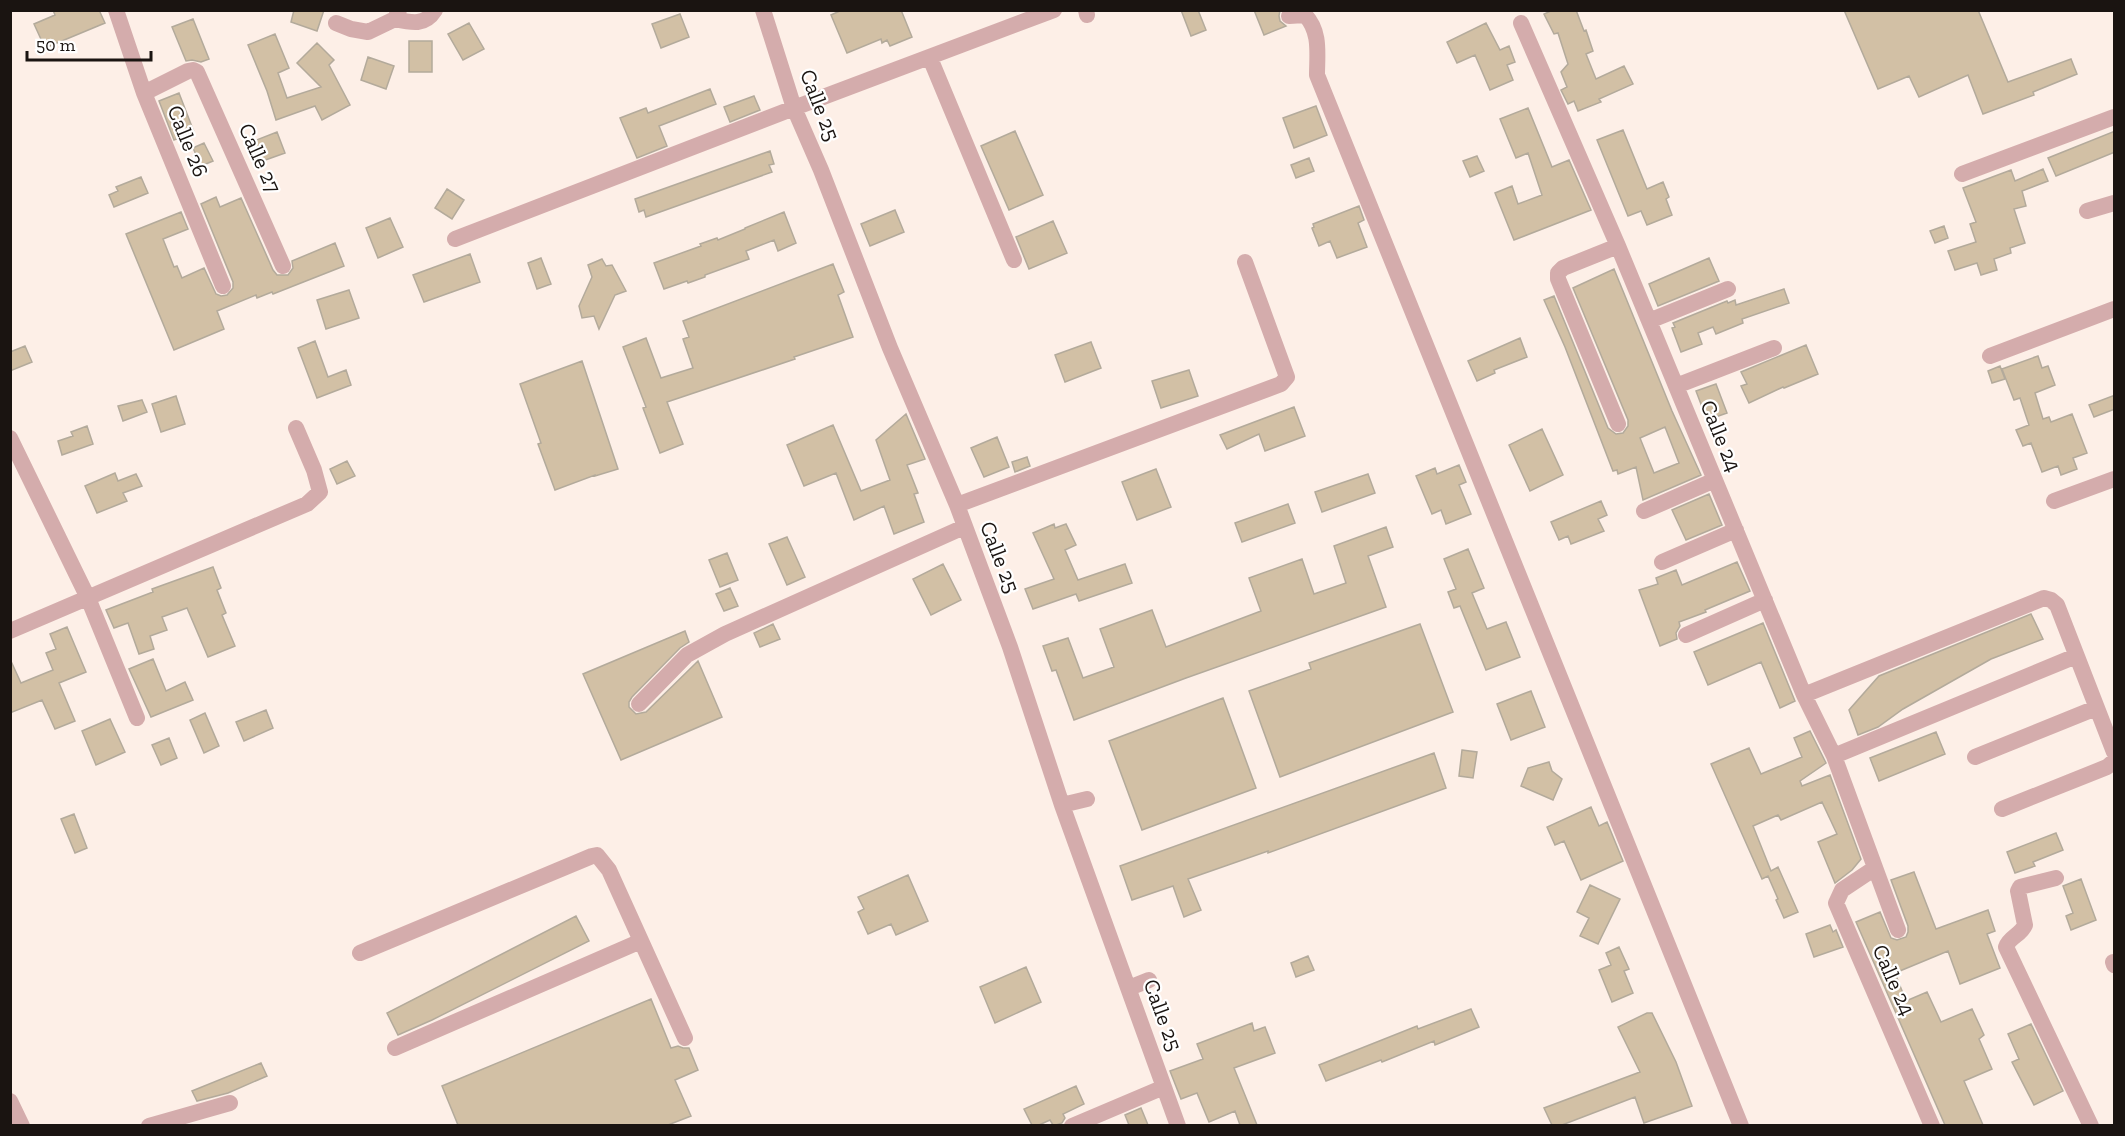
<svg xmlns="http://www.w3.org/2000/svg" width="2125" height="1136" font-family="'Zilla Slab',serif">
	<rect width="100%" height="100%" fill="#fdefe7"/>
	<path fill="#d2c0a5" stroke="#b3aa9b" stroke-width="1.5" fill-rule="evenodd" d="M53,10H99L105,23L45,48L34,24L55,15Z
		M294,10H324L317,31L291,22Z
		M842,10H901L912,37L890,46L887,40L882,43L881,39L847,53L831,15Z
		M1181,10H1198L1206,30L1191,36Z
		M1254,10H1280L1279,16L1280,21L1286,26L1264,35Z
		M1553,10H1576L1584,31L1586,30L1593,51L1586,54L1596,79L1624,66L1633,84L1599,99L1601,102L1578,111L1574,101L1568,104L1561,90L1567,87L1561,72L1568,64L1558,33L1554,34L1544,14Z
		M1844,10H1978L2008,82L2071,59L2077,74L2033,92L2034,95L1983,114L1968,75L1919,97L1909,76L1878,89Z
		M680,14L689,37L661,48L652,24Z
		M193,19L209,59L201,62L192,60L186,61L172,27Z
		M469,23L484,49L463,60L448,34Z
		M1486,23L1500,50L1509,46L1515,62L1507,65L1513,80L1490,90L1475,55L1457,63L1447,42Z
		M275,34L289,68L278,73L287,98L321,87L297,63L317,43L334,60L329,65L350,105L322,120L315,106L276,120L267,91L248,45Z
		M409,41H432V72H409Z
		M368,57L394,66L386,89L361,80Z
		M710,89L716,104L659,126L667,146L637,158L620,118L646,108L648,113Z
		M179,93L194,132L174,140L159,101Z
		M754,96L760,110L730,122L724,107Z
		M1316,106L1327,135L1294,148L1283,118Z
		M1528,108L1552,167L1569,160L1591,210L1514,240L1495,193L1512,186L1518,204L1542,195L1528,153L1516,158L1500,119Z
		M1623,130L1647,189L1663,182L1669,197L1666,199L1672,215L1647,225L1641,211L1628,216L1597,140Z
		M1015,131L1043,195L1009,210L981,146Z
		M2115,131V152L2056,176L2048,158Z
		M277,132L285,153L257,163L249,143Z
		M204,143L213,161L201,166L193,148Z
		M770,151L774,164L769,165L772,172L646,217L644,210L639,212L635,199Z
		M1477,156L1484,171L1470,177L1463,161Z
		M1309,158L1314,171L1296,178L1291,165Z
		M2043,169L2048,181L2022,191L2026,206L2014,209L2025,243L2010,248L2011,253L1994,259L1997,270L1981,275L1977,263L1955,270L1948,251L1976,242L1970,224L1976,222L1963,188L2011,170L2015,181Z
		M141,177L148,193L114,207L109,195L118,191L116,187Z
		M447,189L464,200L452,219L435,208Z
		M216,197L220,207L241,198L273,270L277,275H288L293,268L292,261L335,243L344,266L273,294L272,292L257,298L256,295L217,311L224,329L174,350L126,234L181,212L188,229L163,239L174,267L177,266L182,278L204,268L216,294L221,296L227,295L233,288V282L201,204Z
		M1359,206L1364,220L1358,223L1367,247L1337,258L1330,241L1319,246L1312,228L1314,227L1313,224Z
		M895,210L904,232L870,246L861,224Z
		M784,212L796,243L778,251L774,240L746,251L749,259L705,275V277L688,283L687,281L664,289L654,263L701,246L700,244L717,238L718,240L745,229V228Z
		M390,218L403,247L378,258L366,228Z
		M1053,221L1067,253L1029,269L1016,237Z
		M1944,226L1948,238L1935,243L1930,231Z
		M470,254L480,282L424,302L413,275Z
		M541,258L551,284L537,289L528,263Z
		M1709,258L1719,281L1658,306L1649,284Z
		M602,259L606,266L612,265L626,291L615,295L599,329L594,316L582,318L579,306L592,277L588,265Z
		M833,264L844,292L838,295L853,337L794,357L795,359L667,402L683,444L660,453L643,408L646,407L623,347L646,338L661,378L693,368L683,339L689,337L683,321Z
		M1614,269L1672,411L1701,475L1643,500L1636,467L1618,474L1617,470L1613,471L1565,347L1544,300L1554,296L1608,428L1616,434L1623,433L1628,426V420L1573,288ZM1665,427L1679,463L1654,473L1640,438Z
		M1784,289L1789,303L1742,319L1743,323L1716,334L1713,327L1698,333L1702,344L1681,352L1672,328L1675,327L1673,323L1727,301L1728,303L1735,300L1736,305Z
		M349,290L359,318L326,329L317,300Z
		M1520,338L1527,357L1494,370L1495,373L1477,381L1468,361Z
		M315,341L328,377L346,370L351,385L317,398L298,348Z
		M1091,342L1101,368L1065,382L1055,355Z
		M1806,345L1818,374L1784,388L1783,387L1749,403L1741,386L1747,384L1741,372Z
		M25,346L32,362L10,371V352Z
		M2038,356L2042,368L2048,366L2055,385L2035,393L2043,419L2049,417L2051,422L2072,414L2087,453L2073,458L2077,469L2061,475L2058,466L2042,472L2031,443L2023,446L2016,430L2029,425L2020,398L2014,400L2002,369Z
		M582,361L618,469L595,476V475L555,490L538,444L541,443L520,384Z
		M2000,366L2005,379L1992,383L1988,371Z
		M1189,370L1198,396L1161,408L1152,381Z
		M1716,384L1727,413L1707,420L1696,391Z
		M2115,395V409L2094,417L2089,405Z
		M176,396L185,424L161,432L152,404Z
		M142,400L147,412L123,421L118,406Z
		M1294,407L1305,436L1265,451L1259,434L1227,449L1220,435Z
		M906,414L925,459L907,465L918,493L914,494L924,522L894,534L884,506L854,520L836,473L804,486L787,445L833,425L861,491L890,480L876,440Z
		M87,426L93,444L62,455L58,441L73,436L71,432Z
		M1542,429L1563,475L1530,491L1509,445Z
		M997,437L1009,467L984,477L971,448Z
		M1027,457L1030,466L1015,472L1012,462Z
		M347,461L355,476L337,484L330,469Z
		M1459,465L1466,482L1459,485L1471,514L1446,524L1441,510L1432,514L1416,476L1435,468L1437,474Z
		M1156,469L1171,507L1137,520L1122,482Z
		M115,473L118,481L136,474L142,486L123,493L127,501L97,513L85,486Z
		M1368,474L1375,493L1322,512L1315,492Z
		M1709,494L1722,525L1686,540L1672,510Z
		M1601,501L1607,515L1598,519L1604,531L1571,544L1568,536L1559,540L1551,522Z
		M1288,504L1295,523L1242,542L1235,523Z
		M1054,524L1055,528L1066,524L1076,545L1065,550L1078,580L1125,564L1132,583L1079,601L1076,594L1033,609L1025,589L1054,579L1033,533Z
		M1386,527L1393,547L1368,556L1386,607L1186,678L1074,720L1056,670L1052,671L1043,646L1068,638L1083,678L1114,667L1100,629L1152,610L1166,647L1261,611L1249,578L1302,559L1314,594L1346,583L1334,546Z
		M787,537L805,577L787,585L769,544Z
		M1468,549L1484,588L1472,593L1487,629L1506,622L1520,657L1486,670L1460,606L1454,608L1448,592L1456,589L1444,559Z
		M727,553L738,580L720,587L709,560Z
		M1737,562L1750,591L1705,610L1706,612L1679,622L1680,626L1676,633L1677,639L1660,646L1639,590L1658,584L1656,578L1676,570L1682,585Z
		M943,564L961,600L931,615L913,579Z
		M213,567L221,588L217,590L226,613L222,615L235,646L208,657L187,608L162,617L167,630L150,636L154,649L139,654L128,623L114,628L106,610L153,592L152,589Z
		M730,588L738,606L724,611L716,594Z
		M2031,614L2043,639L1991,659L1903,709L1878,727L1858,735L1849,710L1879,676Z
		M1763,623L1795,701L1780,708L1761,662L1708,685L1694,652Z
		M773,624L780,639L760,647L754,633Z
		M1420,624L1453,712L1280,777L1249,691L1311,669L1309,663Z
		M67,627L86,672L59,683L75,721L55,729L42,700L10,713V659L21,683L53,670L46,653L56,649L50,634Z
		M685,631L689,642L680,648L632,697L629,702V707L636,714L646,712L698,661L722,717L621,760L583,674Z
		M153,659L166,691L185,682L193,700L151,717L129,669Z
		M1531,691L1545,727L1511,740L1497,704Z
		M1223,698L1256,788L1142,830L1109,741Z
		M266,710L273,728L244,741L236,722Z
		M205,713L219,746L204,753L190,720Z
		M110,719L125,752L96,765L82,731Z
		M1810,731L1826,763L1800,781L1802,786L1830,775L1861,859L1852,870L1835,883L1818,842L1837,834L1822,802L1781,820L1778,815L1753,826L1771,871L1778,867L1798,912L1784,918L1776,900L1778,899L1768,876L1762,879L1711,764L1749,748L1761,774L1802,757L1794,738Z
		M1936,732L1945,754L1879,781L1870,758Z
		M169,738L177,758L161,765L152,745Z
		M1462,750L1477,752L1473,778L1459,776Z
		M1434,753L1446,788L1268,853V851L1188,879L1201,910L1184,917L1173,886L1132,900L1120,866Z
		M1549,762L1552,771L1562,779L1553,800L1521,786L1528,768Z
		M1591,807L1599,826L1607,822L1623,861L1581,880L1564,841L1555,845L1547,827Z
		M74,814L87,848L75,853L61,819Z
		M2056,833L2063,850L2033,862L2035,866L2015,873L2007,852Z
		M1914,872L1936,929L1988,910L1995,931L1987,934L2000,968L1960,984L1948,951L1895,973L1906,1001L1927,992L1941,1022L1972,1009L1984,1035L1979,1039L1992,1069L1964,1081L1983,1125H1945L1856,922L1880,912L1891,938L1897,940L1906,937L1908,932V926L1891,880Z
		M908,875L928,921L896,935L891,924L868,934L858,912L864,909L858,897Z
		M2081,879L2096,920L2071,930L2066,916L2073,913L2063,886Z
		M1590,885L1620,899L1598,944L1580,936L1589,918L1577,912Z
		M576,916L589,941L432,1020L398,1035L387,1013Z
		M1830,925L1833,932L1836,930L1843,947L1814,957L1806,934Z
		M1619,947L1629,969L1624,971L1633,993L1612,1002L1599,970L1611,965L1606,953Z
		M1308,956L1314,970L1296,977L1291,963Z
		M1026,967L1041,1002L995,1023L980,987Z
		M651,999L671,1048L678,1046L683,1048H689L698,1070L675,1080L691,1116L668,1125H458L442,1086Z
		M1471,1009L1479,1027L1435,1045L1434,1041L1382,1062L1381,1060L1326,1081L1319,1065L1417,1026L1418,1029Z
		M1647,1013H1652L1676,1062L1692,1106L1644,1123L1635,1097L1562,1125H1552L1544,1108L1640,1072L1618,1027Z
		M1252,1023L1254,1031L1265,1027L1275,1053L1234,1068L1257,1125H1240L1235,1111L1209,1122L1197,1093L1181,1099L1170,1071L1203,1059L1197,1044Z
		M2031,1024L2063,1091L2034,1105L2012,1062L2019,1059L2008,1034Z
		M261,1063L267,1076L228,1093L197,1101L192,1091Z
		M1076,1086L1084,1104L1063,1114L1065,1118L1062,1123L1056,1125H1053L1050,1120L1039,1125H1032L1024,1109Z
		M1141,1108L1148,1125H1129L1125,1115Z"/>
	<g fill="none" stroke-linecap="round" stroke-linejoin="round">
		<path stroke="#d4acac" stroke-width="16" d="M116,10L144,93L223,286
			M763,10L794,108L821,170L890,348L957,505L1010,647L1062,805L1178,1126
			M1086,10L1087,15
			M1289,16L1305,15C1321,32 1317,54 1317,75L1741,1126
			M395,19C412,23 425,26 435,10
			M336,23L351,29L368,32L395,19L399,10
			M1521,23L1618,246L1804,695L1834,756L1898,930
			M930,58L1014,260
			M144,93L188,71L193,70L197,72L283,266
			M1962,174L2114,117
			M2087,211L2114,203
			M455,239L794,108L1054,10
			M1649,321L1728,289
			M1990,356L2114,309
			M1676,386L1774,348
			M1618,424L1558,279V273L1563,268L1618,246
			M10,438L88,598L137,718
			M2054,501L2114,479
			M957,505L1281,384L1287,377L1245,262
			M1644,511L1715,480
			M1662,562L1736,530
			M10,631L307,504L320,492L314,470L296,428
			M1686,635L1765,600
			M1804,695L2044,598L2051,600L2057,605L2114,752
			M639,704L687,655L725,634L964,527
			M1834,756L2076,656
			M1975,757L2096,708
			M1062,805L1087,799
			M2002,809L2107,767L2114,761
			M1875,868L1842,890L1836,903L1932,1126
			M2056,878L2020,887L2018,891L2025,925C2021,935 2009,937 2006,947L2091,1126
			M360,953L592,856L597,855L609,870L685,1038
			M2113,962L2114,965
			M1129,988L1149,980
			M395,1048L641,941
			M10,1101L22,1126
			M149,1126L230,1103
			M1072,1126L1164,1087"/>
	</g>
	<g text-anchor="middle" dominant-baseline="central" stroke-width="4.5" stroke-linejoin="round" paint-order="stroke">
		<g font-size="22" fill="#1a1411" stroke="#fff">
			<text transform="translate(820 105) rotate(69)">Calle 25</text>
			<text transform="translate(188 141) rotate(68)">Calle 26</text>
			<text transform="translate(260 158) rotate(66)">Calle 27</text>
			<text transform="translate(1721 436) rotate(68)">Calle 24</text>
			<text transform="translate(1000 557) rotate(69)">Calle 25</text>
			<text transform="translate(1894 980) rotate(66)">Calle 24</text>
			<text transform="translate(1163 1015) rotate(70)">Calle 25</text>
		</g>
	</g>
	<rect width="2125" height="1136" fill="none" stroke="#1a1411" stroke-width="24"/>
	<path d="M27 51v9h124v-9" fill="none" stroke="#1a1411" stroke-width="3"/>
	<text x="36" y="51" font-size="18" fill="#1a1411" stroke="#ffffff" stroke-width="4.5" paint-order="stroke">50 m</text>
</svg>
